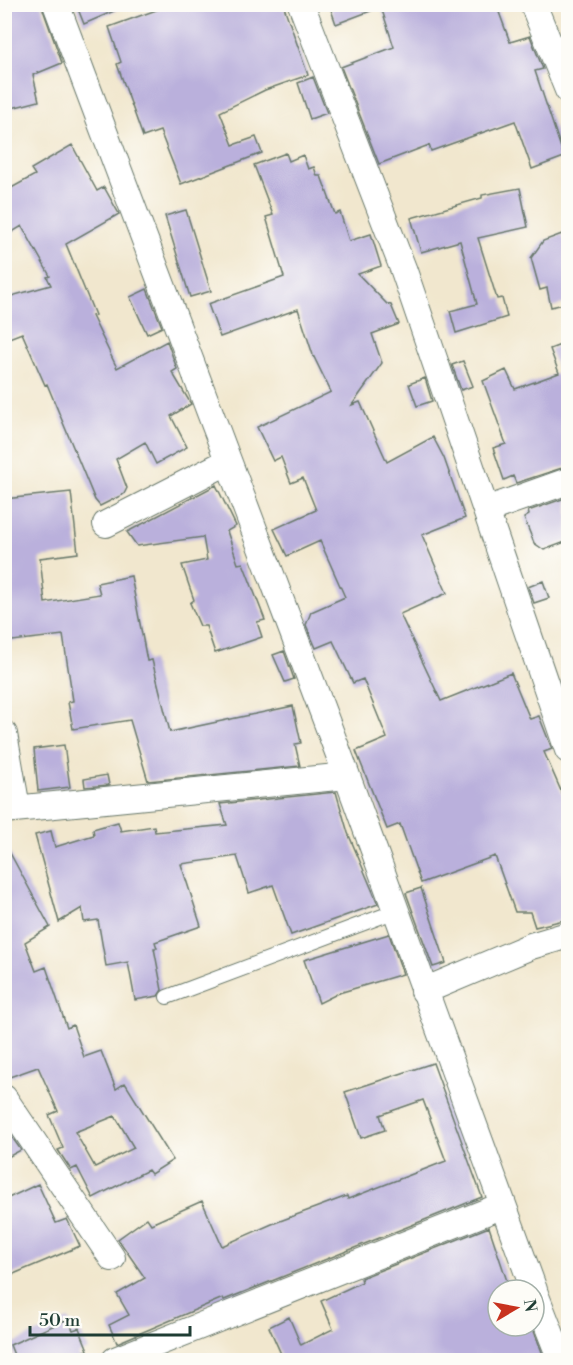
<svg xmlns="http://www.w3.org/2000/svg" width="573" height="1365" font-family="'Libre Bodoni',serif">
	<rect width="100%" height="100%" fill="#fdfcf7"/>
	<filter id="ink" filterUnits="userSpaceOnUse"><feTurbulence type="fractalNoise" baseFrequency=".0167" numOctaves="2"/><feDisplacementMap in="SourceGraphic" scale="12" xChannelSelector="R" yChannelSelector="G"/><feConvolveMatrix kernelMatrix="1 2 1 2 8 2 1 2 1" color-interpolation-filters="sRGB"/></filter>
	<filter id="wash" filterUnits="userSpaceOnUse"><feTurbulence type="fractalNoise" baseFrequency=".008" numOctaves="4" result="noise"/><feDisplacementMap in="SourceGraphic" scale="24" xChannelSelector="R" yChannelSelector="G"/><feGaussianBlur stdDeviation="1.35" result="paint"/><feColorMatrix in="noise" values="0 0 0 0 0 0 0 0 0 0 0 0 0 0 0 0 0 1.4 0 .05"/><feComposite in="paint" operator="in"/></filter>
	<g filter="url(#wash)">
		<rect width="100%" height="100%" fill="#f1e7ce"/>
		<g id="blocks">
			<path fill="#bab0dc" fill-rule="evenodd" d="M4,4H41L62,63L33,75L39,101L4,110Z
				M76,4H130L84,24Z
				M173,4H283L308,75L265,90L220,112L233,145L256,137L262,153L181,184L160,131L143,137L117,64L121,62L109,27Z
				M329,4H496L510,42L530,36L543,69L535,71L564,157L532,169L515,121L431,151L429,145L379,164L341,67L394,47L381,7L336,24Z
				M313,77L327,113L310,119L298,83Z
				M72,145L97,191L104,187L119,214L66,244L95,315L92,316L117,368L167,341L177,369L172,372L191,404L171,416L187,447L156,464L145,442L116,459L127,488L124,494L100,506L95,500L47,384L45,385L22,333L4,340V298L51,285L47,277L50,276L22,226L4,237V192L35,175L31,169Z
				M286,153L289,161L303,155L308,169L314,167L317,176H321L335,214L340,212L349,241L371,234L381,266L358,274L387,304L391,305L399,324L372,334L382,363L352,405L360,402L387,462L433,437L444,458L465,518L422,535L447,593L400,614L441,701L511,673L530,719L539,716L552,749L544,752L568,807V919L535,927L530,912H515L495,856L421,883L400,824L387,829L356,751L387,738L363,679L353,683L333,641L316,648L306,625L311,612L345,597L320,541L287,556L274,529L316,510L303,478L291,483L281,457L273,461L257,427L331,392L313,355L298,309L220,337L208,304L284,277L266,217L273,215L254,165Z
				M520,188L528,227L478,238L497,299L502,298L507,317L456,333L450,311L477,304L460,241L421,252L411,218L482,198V195Z
				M186,210L211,291L190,297L165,216Z
				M562,234L565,241L568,240V303L551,307L547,288L540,290L531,258L543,241Z
				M147,289L162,327L147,334L130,297Z
				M568,342V466L516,483L513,476L504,480L493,448L506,444L483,381L506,370L515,389L559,373L550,349Z
				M463,361L473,386L461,390L452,365Z
				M425,378L432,401L417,406L409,384Z
				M216,485L236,526L227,531L238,564L243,563L265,620L257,622L262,637L215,653L206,626H200L190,603L194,600L182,565L207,560L203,537L137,546L127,532Z
				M71,492L78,553L40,558L45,603L100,594L97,583L131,576L147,661L152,660L170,732L293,706L301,743L295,744L300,766L148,781L130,720L73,729L68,702L73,701L63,635L4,642V499Z
				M568,497V541L544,550L534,543L524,518L529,515L528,511Z
				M543,581L549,598L534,603L528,587Z
				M284,651L294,679L285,682L273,655Z
				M64,745L70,787L38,791L34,749Z
				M107,775L109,785L85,787L84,779Z
				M336,792L348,833L378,904L291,935L273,885L249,893L237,856L181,864L201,926L155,942L157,948H154L162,990L158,996L135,1000L128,962L106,966L98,920L84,922L82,908L59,922L35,835L51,831L55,847L94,835L93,829L118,822L121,831L154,826L155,832L227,825L220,804Z
				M4,842L50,927L25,942L36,971L46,967L67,1028L73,1025L84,1057L101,1051L116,1089L125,1083L173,1160L151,1174L148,1170L93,1198L77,1167L71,1170L58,1150L63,1148L49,1115L58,1111L38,1067L4,1079ZM115,1116L134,1148L95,1167L75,1132Z
				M421,888L446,963L433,967L406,893Z
				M389,934L403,974L339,993L319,1003L304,960Z
				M433,1063L482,1197L224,1300L223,1298L117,1343L109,1325L129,1315L117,1294L145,1278L118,1239L147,1218L151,1224L202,1201L222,1246L272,1224L347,1196L348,1199L446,1161L423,1100L380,1115L385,1130L361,1138L345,1092Z
				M4,1126L21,1150L4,1159Z
				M38,1184L56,1223L67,1219L80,1246L4,1278V1200Z
				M489,1227L510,1290H498V1326H532L545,1360H268L281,1354L269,1327L289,1317L301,1345L333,1329L321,1301L362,1282L361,1278Z
				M68,1319L73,1330L79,1328L88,1350L78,1354L80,1360H16L10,1345Z"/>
		</g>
	</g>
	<g filter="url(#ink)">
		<use href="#blocks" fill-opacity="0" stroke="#68786a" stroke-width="1.5"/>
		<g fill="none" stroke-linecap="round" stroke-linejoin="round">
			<g stroke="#68786a" stroke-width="16">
				<path id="service" d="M167,997L396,911"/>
			</g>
			<g stroke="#68786a" stroke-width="28">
				<path id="minor" d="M56,4L347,776L534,1290
					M301,4L404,271L568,750
					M533,4L568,90
					M486,510L568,481
					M106,524L227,462
					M4,734L17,808
					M4,810L347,776
					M424,991L531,946L568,935
					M4,1098L112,1258
					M534,1291L561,1360
					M115,1360L501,1206"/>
			</g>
			<use href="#service" stroke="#fff" stroke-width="14"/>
			<use href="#minor" stroke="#fff" stroke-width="26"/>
		</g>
	</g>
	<rect width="573" height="1365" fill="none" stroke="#fdfcf7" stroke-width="24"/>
	<g transform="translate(516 1308) rotate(80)"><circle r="28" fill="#fdfcf7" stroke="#a4b0a9" stroke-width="1.5"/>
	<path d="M0-4.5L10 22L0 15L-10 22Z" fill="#c8321e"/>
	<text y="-9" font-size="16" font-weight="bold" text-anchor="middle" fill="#1f3d34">N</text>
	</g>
	<path d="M30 1326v9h160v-9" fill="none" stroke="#1f3d34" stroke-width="3"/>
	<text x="39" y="1326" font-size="18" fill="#1f3d34" stroke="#fdfcf7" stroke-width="4.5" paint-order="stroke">50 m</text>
</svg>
